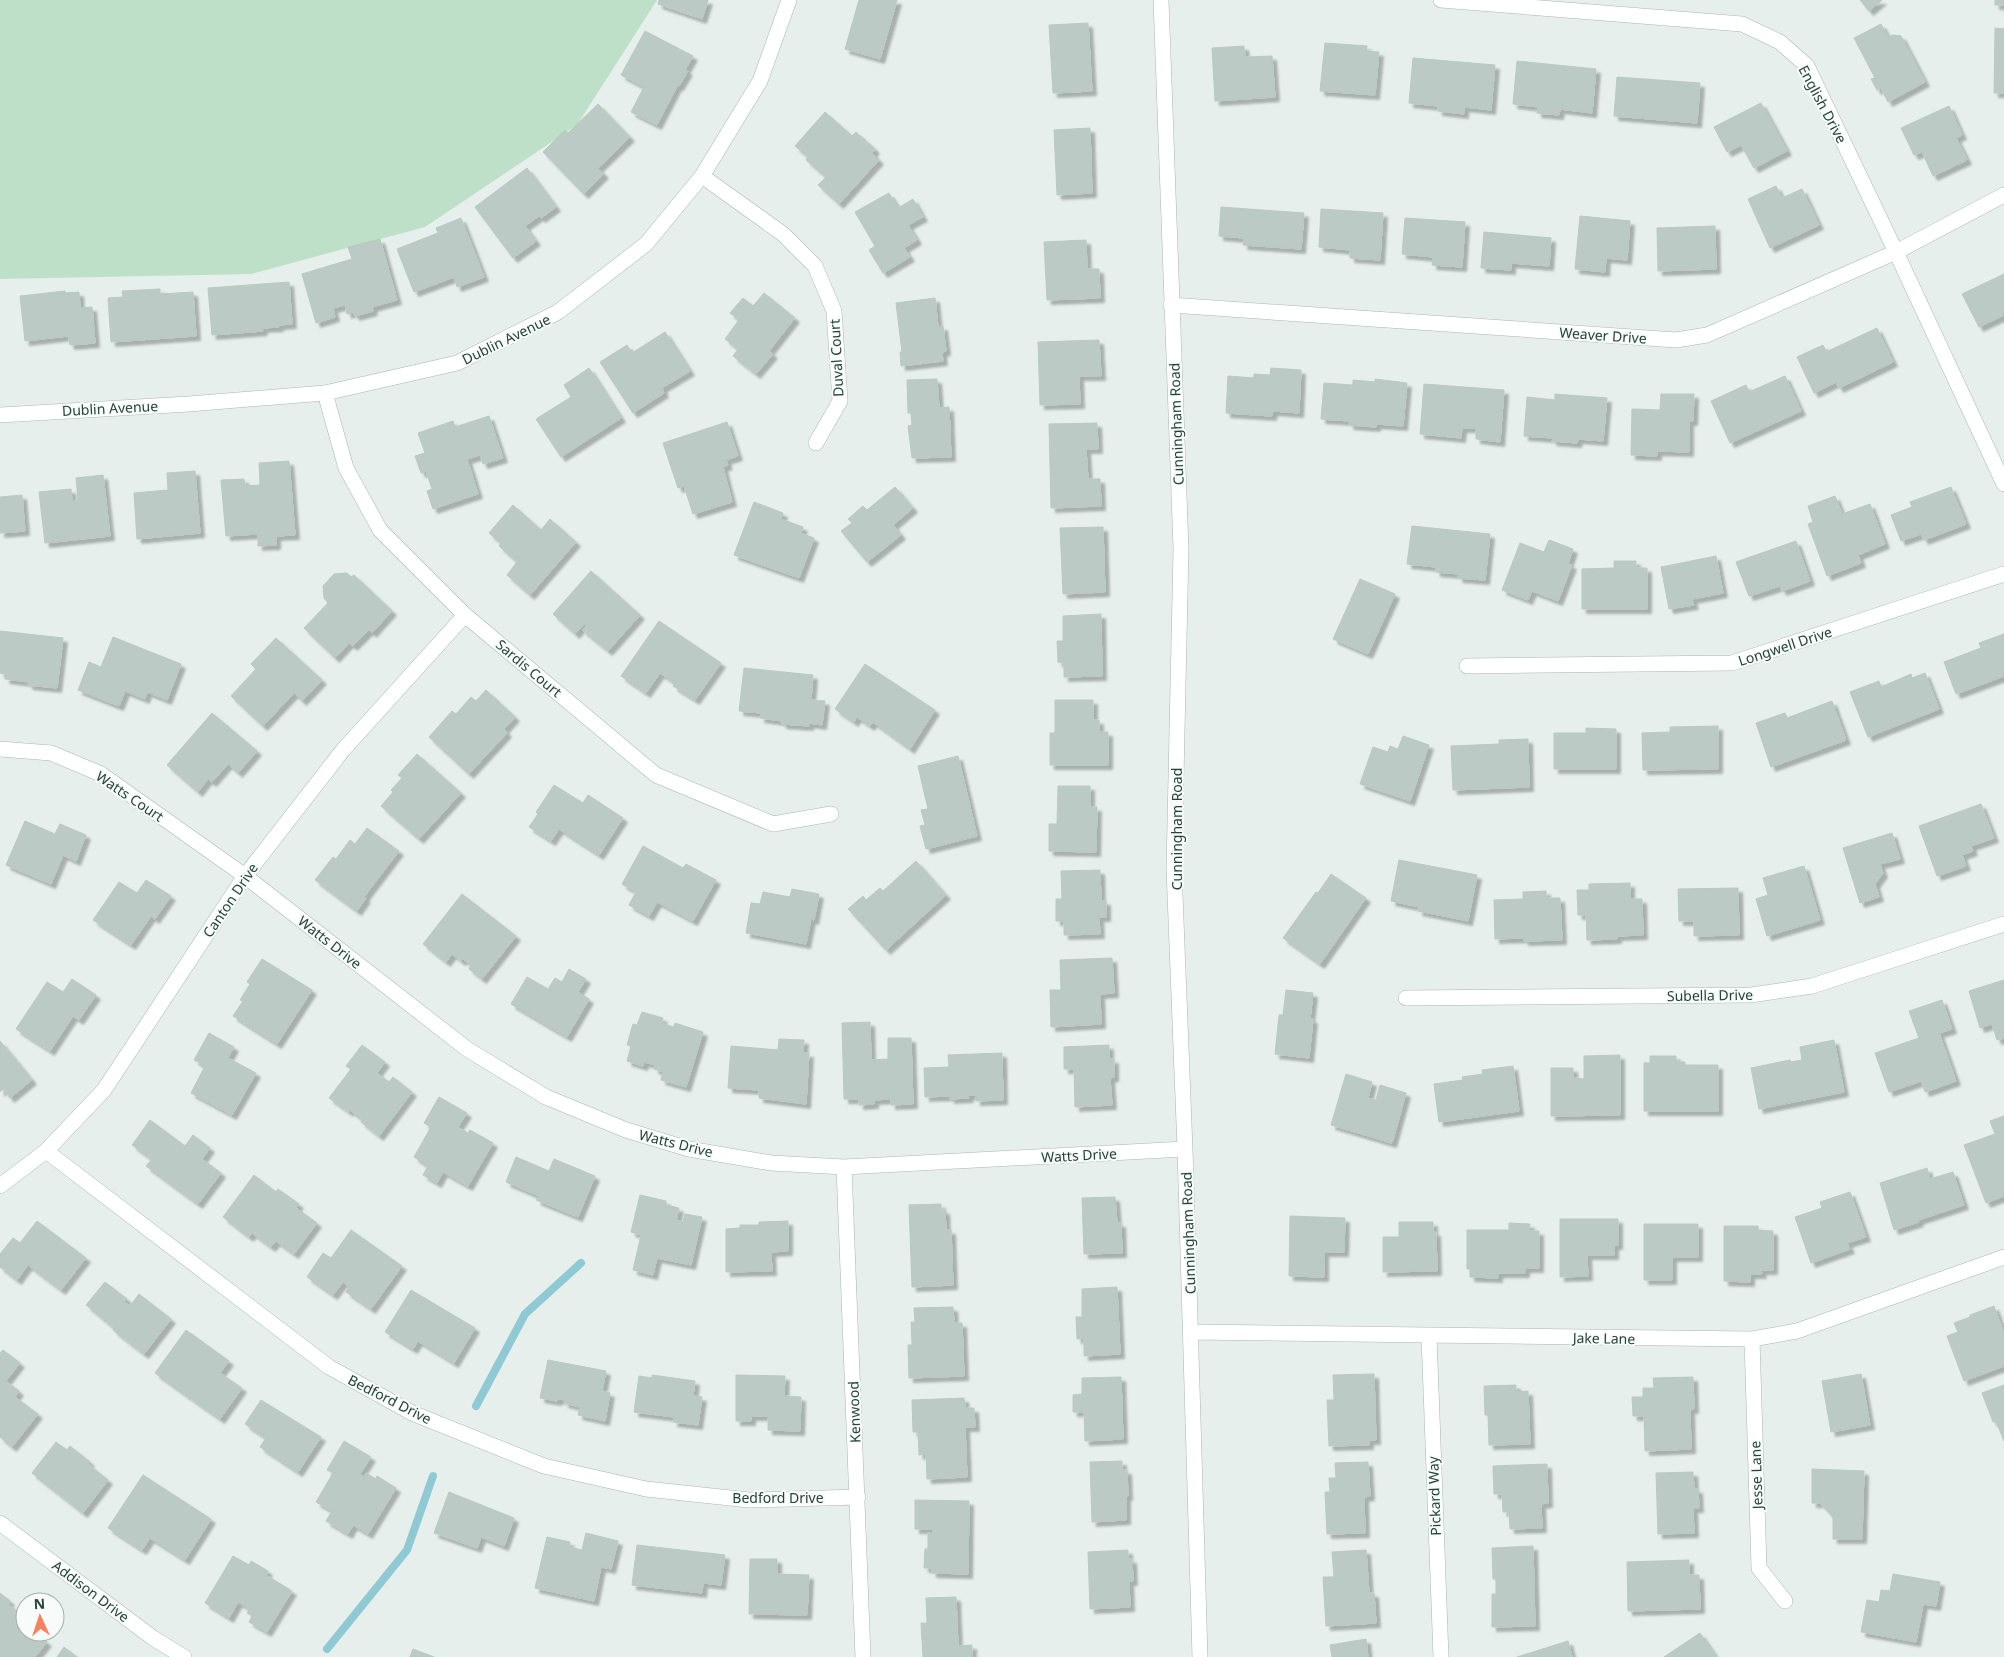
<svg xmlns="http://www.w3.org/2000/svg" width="2004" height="1657" font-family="'Noto Sans',sans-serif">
	<defs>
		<filter id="shadow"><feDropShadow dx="4.5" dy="4.5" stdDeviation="1" flood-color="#0004"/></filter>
	</defs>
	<rect width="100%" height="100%" fill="#e6efeb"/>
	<path fill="#bfe0c8" d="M0,0H657L577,125L425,227L251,274L0,279Z"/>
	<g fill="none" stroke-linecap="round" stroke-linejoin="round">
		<path stroke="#8ec9d4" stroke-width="8" d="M476,1406L525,1314L581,1263
			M327,1649L407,1550L433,1476"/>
	</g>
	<path fill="#bbcac4" stroke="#b8c9c2" filter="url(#shadow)" d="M659,0H708L702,19L658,4Z
		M859,0H897L880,59L845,49Z
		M1860,0H1882L1869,11Z
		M1995,0H2004V5H1995Z
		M1088,23L1092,91L1053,93L1049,25Z
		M1881,24L1888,37L1893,35L1901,36L1925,82L1888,102L1881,88L1877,90L1871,79L1875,78L1854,38Z
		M1995,28L2004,29V93H1994Z
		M645,31L693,56L685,70L688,71L679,86H677L657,125L631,112L644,87L621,75Z
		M1325,43L1367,46L1366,51L1379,52L1375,95L1320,91Z
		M1244,46L1245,57L1272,56L1275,97L1215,101L1212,48Z
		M1413,58L1495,65L1491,110L1464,107V114L1438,111V106L1409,103Z
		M1517,61L1596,69L1592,113L1560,109L1559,115L1537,113L1538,107L1513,104Z
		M1617,77L1700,83L1697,123L1614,116Z
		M1761,103L1787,151L1754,168L1741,145L1727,152L1714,127Z
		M598,104L630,137L598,168L604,174L584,194L543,152L565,130L568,133Z
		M1949,106L1962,135L1956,138L1967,160L1933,176L1922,152L1914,155L1901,128Z
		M825,112L852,136L856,132L875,149L872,153L879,160L839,204L818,185L826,177L806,160L808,157L795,146Z
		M1090,128L1092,193L1057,195L1054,130Z
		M527,168L556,207L541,218L539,216L525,226L536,241L513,258L475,207Z
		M1776,186L1782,198L1802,189L1819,225L1770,248L1748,199Z
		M889,193L898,208L913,199L923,217L908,225L917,240L904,248L910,257L883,273L869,250L875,246L855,212Z
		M1221,207L1304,213L1301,249L1243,245L1244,238L1219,236Z
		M1321,209L1383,213L1380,260L1350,258V250L1319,247Z
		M1580,216L1630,221L1627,260L1606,258L1605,272L1575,269Z
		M461,218L484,277L457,287L454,277L414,292L397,249L438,233L436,228Z
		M1405,218L1465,222L1462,267L1432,265L1433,257L1402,254Z
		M1715,226L1716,269L1658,271L1657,228Z
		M1484,232L1551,238L1549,266L1511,263V270L1481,268Z
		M380,239L397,300L372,307L373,311L355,316L353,312L347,314L345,305L333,308L335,317L316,323L302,274L352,259L348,247Z
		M1086,240L1087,269H1099L1100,298L1047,300L1044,242Z
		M2004,274V315L1979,327L1962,294Z
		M289,282L292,324L279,325V327L262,328L263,331L212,335L208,288Z
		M160,289V294L193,292L196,336L111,342L108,298L123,297L122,291Z
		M65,291V293L79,292L80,308L92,307L95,343L70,345L68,336L25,341L20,296Z
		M764,293L795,318L769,351L773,354L756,374L733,356L738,349L725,339L739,320L730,313L743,298L753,306Z
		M935,298L938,327L943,326L946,351L942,352L943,361L901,366L900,352H902L896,303Z
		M1877,328L1893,362L1839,388L1836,382L1814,393L1797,357L1823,345L1826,352Z
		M665,332L690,371L662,388L664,393L633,413L600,362L627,345L632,353Z
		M1099,340L1101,376H1079L1080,404L1040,405L1038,342Z
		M589,368L621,418L561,457L536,419L571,397L564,385Z
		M1271,368L1301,370L1299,413L1273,411L1272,416L1226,413L1228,376L1254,378V374L1270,375Z
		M1785,376L1801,411L1730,443L1711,401L1746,385L1749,392Z
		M937,379L939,408L949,407L951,457L912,458L908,426L912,425L911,413H908L907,380Z
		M1375,379L1407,383L1403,426L1376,424V427L1349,425L1350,421L1321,419L1324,383L1353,385V380L1375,382Z
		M1424,384L1504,390L1500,442L1476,439V428H1462L1461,438L1420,434Z
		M1555,394L1607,398L1603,441L1578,439L1577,443L1552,441L1553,438L1524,436L1527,397L1555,400Z
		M1661,394H1694L1693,421H1689V452L1657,451V456L1631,455L1632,409L1660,410Z
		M489,416L503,458L483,464L480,455L467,459L478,494L433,509L427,491L432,489L426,471L421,473L415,456L425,453L418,433L453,421L455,427Z
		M727,422L738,456L726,460L728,465L723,467L732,502L693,514L684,486L678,488L663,443Z
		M1097,423L1098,449H1086L1088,479H1100L1101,506L1051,508L1049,424Z
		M289,461L295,535L276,536V545L258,546V534L226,536L221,480L244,479L245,486L260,485L259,463Z
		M195,471L200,533L137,539L134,493L168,490L167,473Z
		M103,475L110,536L45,543L39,492L71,489L72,501L78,500L76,478Z
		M895,487L913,508L893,525L901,535L867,562L841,531L852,523L848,519L863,506L867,510Z
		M1951,487L1966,524L1924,540L1921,534L1901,541L1891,515L1912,507L1910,502Z
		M22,495L25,531L0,533V497Z
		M1835,496L1842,514L1870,504L1885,544L1858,555L1861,563L1827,576L1808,524L1813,522L1808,506Z
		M754,502L783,513L781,519L803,527L801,533L814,538L799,578L734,555Z
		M513,505L541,530L550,519L576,542L530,595L507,575L517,562L499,546L501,543L489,533Z
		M1412,526L1490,534L1485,580L1458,578L1459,574L1436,572V567L1407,564Z
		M1103,527L1105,592L1063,594L1060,528Z
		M1549,540L1573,549L1568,564L1572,565L1558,601L1532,591L1528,600L1502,590L1520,543L1544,552Z
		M1796,541L1810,581L1782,591L1780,586L1749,596L1736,562Z
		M1716,556L1723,593L1692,599L1694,605L1669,609L1661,567Z
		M1614,561H1636V568H1647V609H1582V569L1614,568Z
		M591,571L640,615L608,651L582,630L586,626L584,624L575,634L553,614Z
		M347,573L351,577L354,575L392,611L372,633L369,630L353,646L349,643L335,658L304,628L328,603L324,598L323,586L334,574Z
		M1360,579L1395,594L1368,654L1333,639Z
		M1101,614L1102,676L1064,677V663L1058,662L1057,641H1063V616Z
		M659,621L721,663L695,700L673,686L675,683L660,673L646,693L621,676Z
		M0,631L63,638L57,688L28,685L29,682L5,679L6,674L0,673Z
		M2004,634V676L1956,694L1944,662L1981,648L1979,643Z
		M113,637L181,664L167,700L147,692L145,699L125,691L119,706L78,690L89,662L101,667Z
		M276,638L322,680L302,701L294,693L263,726L231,696L256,669L251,664Z
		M865,664L935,710L910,749L873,722L870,726L857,717L854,722L835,709Z
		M744,668L813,675L811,700L825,701L822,725L809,723V726L782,724V721L760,718L761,713L739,711Z
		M1925,673L1939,709L1868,737L1850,692L1879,681L1881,687L1911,674L1912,678Z
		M486,690L515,717L504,729L507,733L469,774L429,737L452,711L456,714L471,697L476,701Z
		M1055,700H1093V720H1099V732H1108V765H1050V733H1055Z
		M1832,701L1846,740L1771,767L1756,723L1785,713L1787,718Z
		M212,713L257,751L238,773L228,764L212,782L208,779L198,792L167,765Z
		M1718,726V769L1643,770L1642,733L1670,732V727Z
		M1586,728L1616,729V769H1554V733H1586Z
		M1403,736L1429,745L1410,801L1360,784L1373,747L1388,752L1390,746L1398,749Z
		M1528,739L1529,787L1453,790L1451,746L1499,744V740Z
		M417,754L461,793L419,839L381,806L393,792L391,790L402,778L398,775Z
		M958,756L977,836L926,849L920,826L925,825L921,810L928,809L918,766Z
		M554,785L583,803L588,795L623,818L599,855L559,829L551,841L529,827L538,814L536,812Z
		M1058,786H1090V807H1097L1096,852L1049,851V824H1057Z
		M1981,804L1994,838L1971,846L1973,851L1962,855L1966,866L1937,876L1919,826Z
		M25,821L55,834L60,824L86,835L76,861L63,855L51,884L6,865Z
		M367,828L399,851L364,897L366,898L357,911L315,880L333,857L336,859L350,840L355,844Z
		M1892,833L1900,859L1880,864L1883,873L1875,884L1879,897L1860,903L1843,848Z
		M643,846L683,868L686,864L716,880L693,921L657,902L649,916L629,905L636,892L622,884Z
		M1399,860L1477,875L1468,921L1418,911L1419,907L1391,901Z
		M916,861L946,895L886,950L848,909L863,896L866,900L880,888L883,891Z
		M1804,866L1820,920L1767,936L1756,899L1768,895L1763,878Z
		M1100,870L1101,901H1106V917H1099L1100,934L1064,935V921H1056V899H1062L1061,871Z
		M1331,874L1366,898L1320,964L1283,938L1316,892L1318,893Z
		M146,880L171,896L155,919L151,916L131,945L93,920L119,882L137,893Z
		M1630,883V899H1642L1643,935L1617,936V939L1587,940L1586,915H1578L1577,890H1589V884Z
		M1738,888L1739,935L1694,936V921H1679L1678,889Z
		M792,889L819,894L814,920L811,919L806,944L746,933L751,903L760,904L763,892L790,897Z
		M1546,891V898H1560L1562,940L1524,941V938L1495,939L1494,900L1523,899V892Z
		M462,894L516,936L482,979L469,969L471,965L463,959L461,961L452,954L446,962L423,944Z
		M1112,958L1114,993L1100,994L1101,1024L1051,1027L1050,990H1061L1060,960Z
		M262,959L312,990L277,1044L233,1016L243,1001L240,1000L250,984L247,982Z
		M569,969L586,979L578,992L589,999L567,1037L511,1004L527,977L548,989L555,978L562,982Z
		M72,979L96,995L79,1020L73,1016L50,1051L16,1029L47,982L63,992Z
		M2004,980V1038L1997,1040L1992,1024L1980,1028L1969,991Z
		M1286,990L1313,993L1310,1019H1313L1309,1058L1275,1054L1279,1015H1283Z
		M1942,1000L1952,1029L1939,1033L1956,1081L1925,1092L1921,1081L1889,1092L1875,1053L1919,1038L1909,1011Z
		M642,1012L663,1018L661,1023L674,1027L675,1023L703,1032L686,1087L661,1080L663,1072L654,1069L655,1065L644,1062L643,1066L627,1061L631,1046L627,1045L633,1024L637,1025Z
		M870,1022L871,1060L888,1059V1038H911L913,1104L891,1105V1099L874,1100V1104L859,1105V1099H844L842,1023Z
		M209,1033L234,1047L228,1058L256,1073L232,1115L191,1093L205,1066L194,1060Z
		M779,1039L804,1040L803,1053H809L806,1104L759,1098V1090L728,1088L731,1046L778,1050Z
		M1834,1040L1844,1092L1759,1109L1751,1068L1790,1060L1791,1062L1802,1060L1800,1047Z
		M0,1041L32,1080L10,1098L3,1089L0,1092Z
		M362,1045L385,1062L377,1073L389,1082L393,1077L412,1092L379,1136L361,1122L362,1120L350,1110L349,1112L329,1098L351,1069L346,1066Z
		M1109,1045V1059H1114V1077L1110,1078L1112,1105L1075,1107L1074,1069H1064V1047Z
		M1002,1053L1003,1100L976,1101V1095H968L969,1098L950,1099V1096L925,1097L924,1068L949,1067L948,1055Z
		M1620,1055V1115L1551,1116V1068H1573V1078L1584,1079V1056Z
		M1650,1056H1676V1062H1685V1065H1718V1111H1644V1063H1650Z
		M1513,1066L1519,1111L1439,1122L1434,1084L1463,1080L1462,1077L1483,1074L1482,1070Z
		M1346,1074L1372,1082L1368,1098L1376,1100L1380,1085L1406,1093L1392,1143L1331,1125Z
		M439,1097L467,1113L458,1127L468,1133L470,1130L493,1143L468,1186L443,1172L437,1183L423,1175L428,1166L414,1157L431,1127L424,1123Z
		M2004,1116V1196L1986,1203L1964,1145L1995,1134L1990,1121Z
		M150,1120L185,1146L193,1135L210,1148L202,1159L221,1173L198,1204L146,1166L152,1159L132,1145Z
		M516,1157L549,1171L554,1159L595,1176L578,1217L536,1200L539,1196L506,1182Z
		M1927,1168L1930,1179L1953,1172L1964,1205L1918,1220L1919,1222L1894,1230L1880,1183Z
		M254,1175L276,1192L278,1189L299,1204L296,1208L317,1223L294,1254L276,1241L271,1247L252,1233L249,1237L223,1217Z
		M1850,1192L1866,1237L1847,1243L1850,1249L1811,1263L1795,1217L1822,1208L1820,1202Z
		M640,1195L666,1201V1205L679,1208L676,1220L683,1222L685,1214L702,1217L691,1265L657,1258L653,1275L633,1270L641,1235L631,1232Z
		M1115,1197L1117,1223H1121L1122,1253L1084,1254L1082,1198Z
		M941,1204V1210H945L946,1230H951L953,1285L912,1287L909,1205Z
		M1290,1216L1345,1218L1344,1252H1324V1277L1289,1276Z
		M1560,1219H1618V1245H1614V1255H1587L1588,1276L1560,1277Z
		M37,1221L86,1258L61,1290L28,1265L17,1280L0,1267V1254L13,1238L20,1243Z
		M788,1221V1251L771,1252L772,1271L726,1272V1229L740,1228V1225H759V1222Z
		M1399,1222H1433V1232H1436L1437,1271L1383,1272V1237H1399Z
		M1509,1223L1530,1224L1529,1231H1539V1268H1525V1273H1498V1278L1470,1277V1269H1467V1230H1509Z
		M1644,1224H1698V1257H1672V1280H1644Z
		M1724,1226H1758V1230L1773,1231V1270H1761L1762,1274H1750V1282L1724,1281Z
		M351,1230L402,1266L371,1309L346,1292L349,1287L343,1282L333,1295L307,1277L323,1253L331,1258Z
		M105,1282L127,1299L124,1302L130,1306L139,1294L171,1319L144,1354L113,1330L114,1328L86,1305Z
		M1117,1287L1120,1354L1084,1356V1338L1077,1339L1076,1317H1082V1289Z
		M411,1290L475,1328L454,1363L418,1341L413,1349L385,1332Z
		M1994,1306L2004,1334V1366L1964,1381L1947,1336L1958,1332L1954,1323L1970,1317V1315Z
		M953,1307L954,1323H962L964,1376L909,1378L908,1345H912L911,1322H915L914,1308Z
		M186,1330L229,1361L220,1373L242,1388L220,1419L155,1373Z
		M3,1350L20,1363L6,1381L19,1391L15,1397L38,1414L12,1447L0,1437V1353Z
		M548,1360L606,1371L602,1391L610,1393L605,1421L578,1415L580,1407L564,1403L565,1400L558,1399L557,1401L540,1398Z
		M1374,1374L1376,1440H1369V1445L1329,1446L1327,1400H1334L1333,1375Z
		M1861,1374L1870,1425L1831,1432L1822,1381Z
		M652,1375L695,1381L693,1396L702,1397L698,1425L673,1422L674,1417L634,1412L639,1376L652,1378Z
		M736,1375L785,1376L784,1396L801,1397L800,1431L768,1430V1416H751V1421H736Z
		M1121,1377L1123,1439L1085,1441L1084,1412H1073V1395L1082,1394V1378Z
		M1693,1377L1694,1409H1690L1691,1449L1645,1451L1644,1416H1633L1632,1397H1643V1388H1654L1653,1378Z
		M1516,1385V1392L1528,1391L1530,1444L1489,1445L1488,1415H1485L1484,1386Z
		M2004,1385V1441L1996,1421L1993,1422L1982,1393Z
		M964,1398L965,1408H974L975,1427H965L967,1477L927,1479L926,1454L919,1455L918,1432H913L912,1400Z
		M261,1400L321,1437L298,1472L260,1447L266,1438L245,1424Z
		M344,1441L371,1457L360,1474L364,1477L366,1473L376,1479L377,1476L396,1488L368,1534L353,1525L348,1534L326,1521L332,1511L316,1502L333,1473L327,1470Z
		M56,1442L67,1450L70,1446L90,1462L88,1464L108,1480L83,1513L32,1473Z
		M1122,1461V1470H1127L1128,1496H1126V1520L1092,1522L1090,1462Z
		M1368,1462L1370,1496L1364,1497L1365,1533L1327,1534L1325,1492H1330L1329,1478H1336L1335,1463Z
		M1547,1464L1548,1503L1541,1504L1542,1528L1510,1529L1509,1512H1503L1502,1494H1494L1493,1466Z
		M1812,1469L1864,1471L1862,1539H1833V1517L1820,1503H1812Z
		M1693,1472L1694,1489H1698L1699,1508H1693L1694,1533L1658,1534L1656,1473Z
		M143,1475L211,1519L185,1560L150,1538L142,1550L108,1528Z
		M449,1492L514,1518L504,1546L481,1537L477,1548L434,1533Z
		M915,1500L969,1501L968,1574L932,1573V1568H924L925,1549H928V1533L933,1534V1529H915Z
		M586,1533L618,1541L611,1569L601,1567L594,1601L535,1588L547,1537L570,1542L569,1547L582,1550Z
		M637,1545L725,1555L721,1585L703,1583L702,1593L632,1585Z
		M1533,1546L1535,1626L1492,1627V1594H1496V1579H1493L1492,1548Z
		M1128,1550V1559H1132L1133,1581H1129L1130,1607L1090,1609L1088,1552Z
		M1366,1550L1369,1593H1374L1376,1623L1326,1626L1323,1577H1334L1332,1552Z
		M233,1556L249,1565L251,1561L268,1571L266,1575L292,1591L267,1632L249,1622L252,1616L247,1613L250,1609L238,1602L229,1618L205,1603Z
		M750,1559H777V1574L809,1575L807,1615L749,1614Z
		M1689,1560V1575H1699L1700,1609L1628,1611L1627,1562Z
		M1893,1574L1940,1582L1936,1606L1923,1604L1916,1642L1861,1632L1867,1600L1879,1602L1881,1590L1890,1591Z
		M0,1593L10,1601L8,1604L25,1617L23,1623L25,1625V1632H34L47,1642L35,1657H0Z
		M956,1597L958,1646L972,1645V1657H923L921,1623H927L926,1598Z
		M1700,1633L1716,1657H1664Z
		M1366,1639L1368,1657H1332L1330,1645Z
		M1568,1641L1572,1657H1517Z
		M64,1647L77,1657H57Z
		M413,1649L434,1657H410Z"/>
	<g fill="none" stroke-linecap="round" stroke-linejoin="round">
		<g stroke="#a8b8b2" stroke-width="16">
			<path id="minor" d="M1161,0L1181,549L1174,869L1185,1149L1200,1657
				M1441,0L1742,24L1780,42L1807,66L1896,252L2004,484
				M702,176L783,234L815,266L834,311L840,401L816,443
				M1171,305L1676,340L1707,335L1896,252L2004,195
				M325,393L346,468L380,530L465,615L656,775L773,824L831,814
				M0,415L189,404L325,393L457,363L558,312L646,244L702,176L760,81L789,0
				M1467,666L1732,663L2004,574
				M0,749L51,753L101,774L245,876L467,1049L546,1097L626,1130L689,1149L771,1163L844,1167L1185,1149
				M1406,998L1751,995L1812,986L2004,924
				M46,1151L329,1367L412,1413L544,1466L646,1489L749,1500L858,1497
				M844,1167L863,1657
				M0,1186L46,1151L104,1090L245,876L343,750L465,615
				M1191,1332L1752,1339L1797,1331L2004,1257
				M1429,1336L1441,1657
				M1752,1339L1759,1568L1785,1601
				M0,1523L153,1638L184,1657"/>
		</g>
		<use href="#minor" stroke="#fff" stroke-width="15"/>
	</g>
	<g text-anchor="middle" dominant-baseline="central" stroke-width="4" stroke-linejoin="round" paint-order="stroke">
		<g font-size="14" fill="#24423a" stroke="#f7fbf9">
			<text transform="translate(1823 104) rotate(62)">English Drive</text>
			<text transform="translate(1603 335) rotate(4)">Weaver Drive</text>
			<text transform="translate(506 339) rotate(-26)">Dublin Avenue</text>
			<text transform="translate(836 358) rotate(-93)">Duval Court</text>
			<text transform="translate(110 408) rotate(-3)">Dublin Avenue</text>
			<text transform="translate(1176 424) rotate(-92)">Cunningham Road</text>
			<text transform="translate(1785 646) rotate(-18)">Longwell Drive</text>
			<text transform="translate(529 668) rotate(40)">Sardis Court</text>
			<text transform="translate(130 796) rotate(34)">Watts Court</text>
			<text transform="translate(1176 829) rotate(-90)">Cunningham Road</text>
			<text transform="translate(230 900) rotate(-56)">Canton Drive</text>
			<text transform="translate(330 942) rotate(38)">Watts Drive</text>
			<text transform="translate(1710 995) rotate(-1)">Subella Drive</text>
			<text transform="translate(676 1143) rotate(14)">Watts Drive</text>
			<text transform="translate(1079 1155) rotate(-3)">Watts Drive</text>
			<text transform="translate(1188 1233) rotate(-92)">Cunningham Road</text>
			<text transform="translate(1604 1338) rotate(1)">Jake Lane</text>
			<text transform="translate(390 1399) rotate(27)">Bedford Drive</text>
			<text transform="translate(854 1412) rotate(-92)">Kenwood</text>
			<text transform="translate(1756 1475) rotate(-92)">Jesse Lane</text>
			<text transform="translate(1434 1496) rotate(-92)">Pickard Way</text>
			<text x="778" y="1497">Bedford Drive</text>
			<text transform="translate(91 1591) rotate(37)">Addison Drive</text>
		</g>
	</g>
	<g transform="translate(40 1617) rotate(357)"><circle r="24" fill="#f7fbf9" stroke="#a3b1ad"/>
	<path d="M0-4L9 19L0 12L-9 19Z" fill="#f4845f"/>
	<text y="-8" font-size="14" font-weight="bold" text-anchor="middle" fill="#24423a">N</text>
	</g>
</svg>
